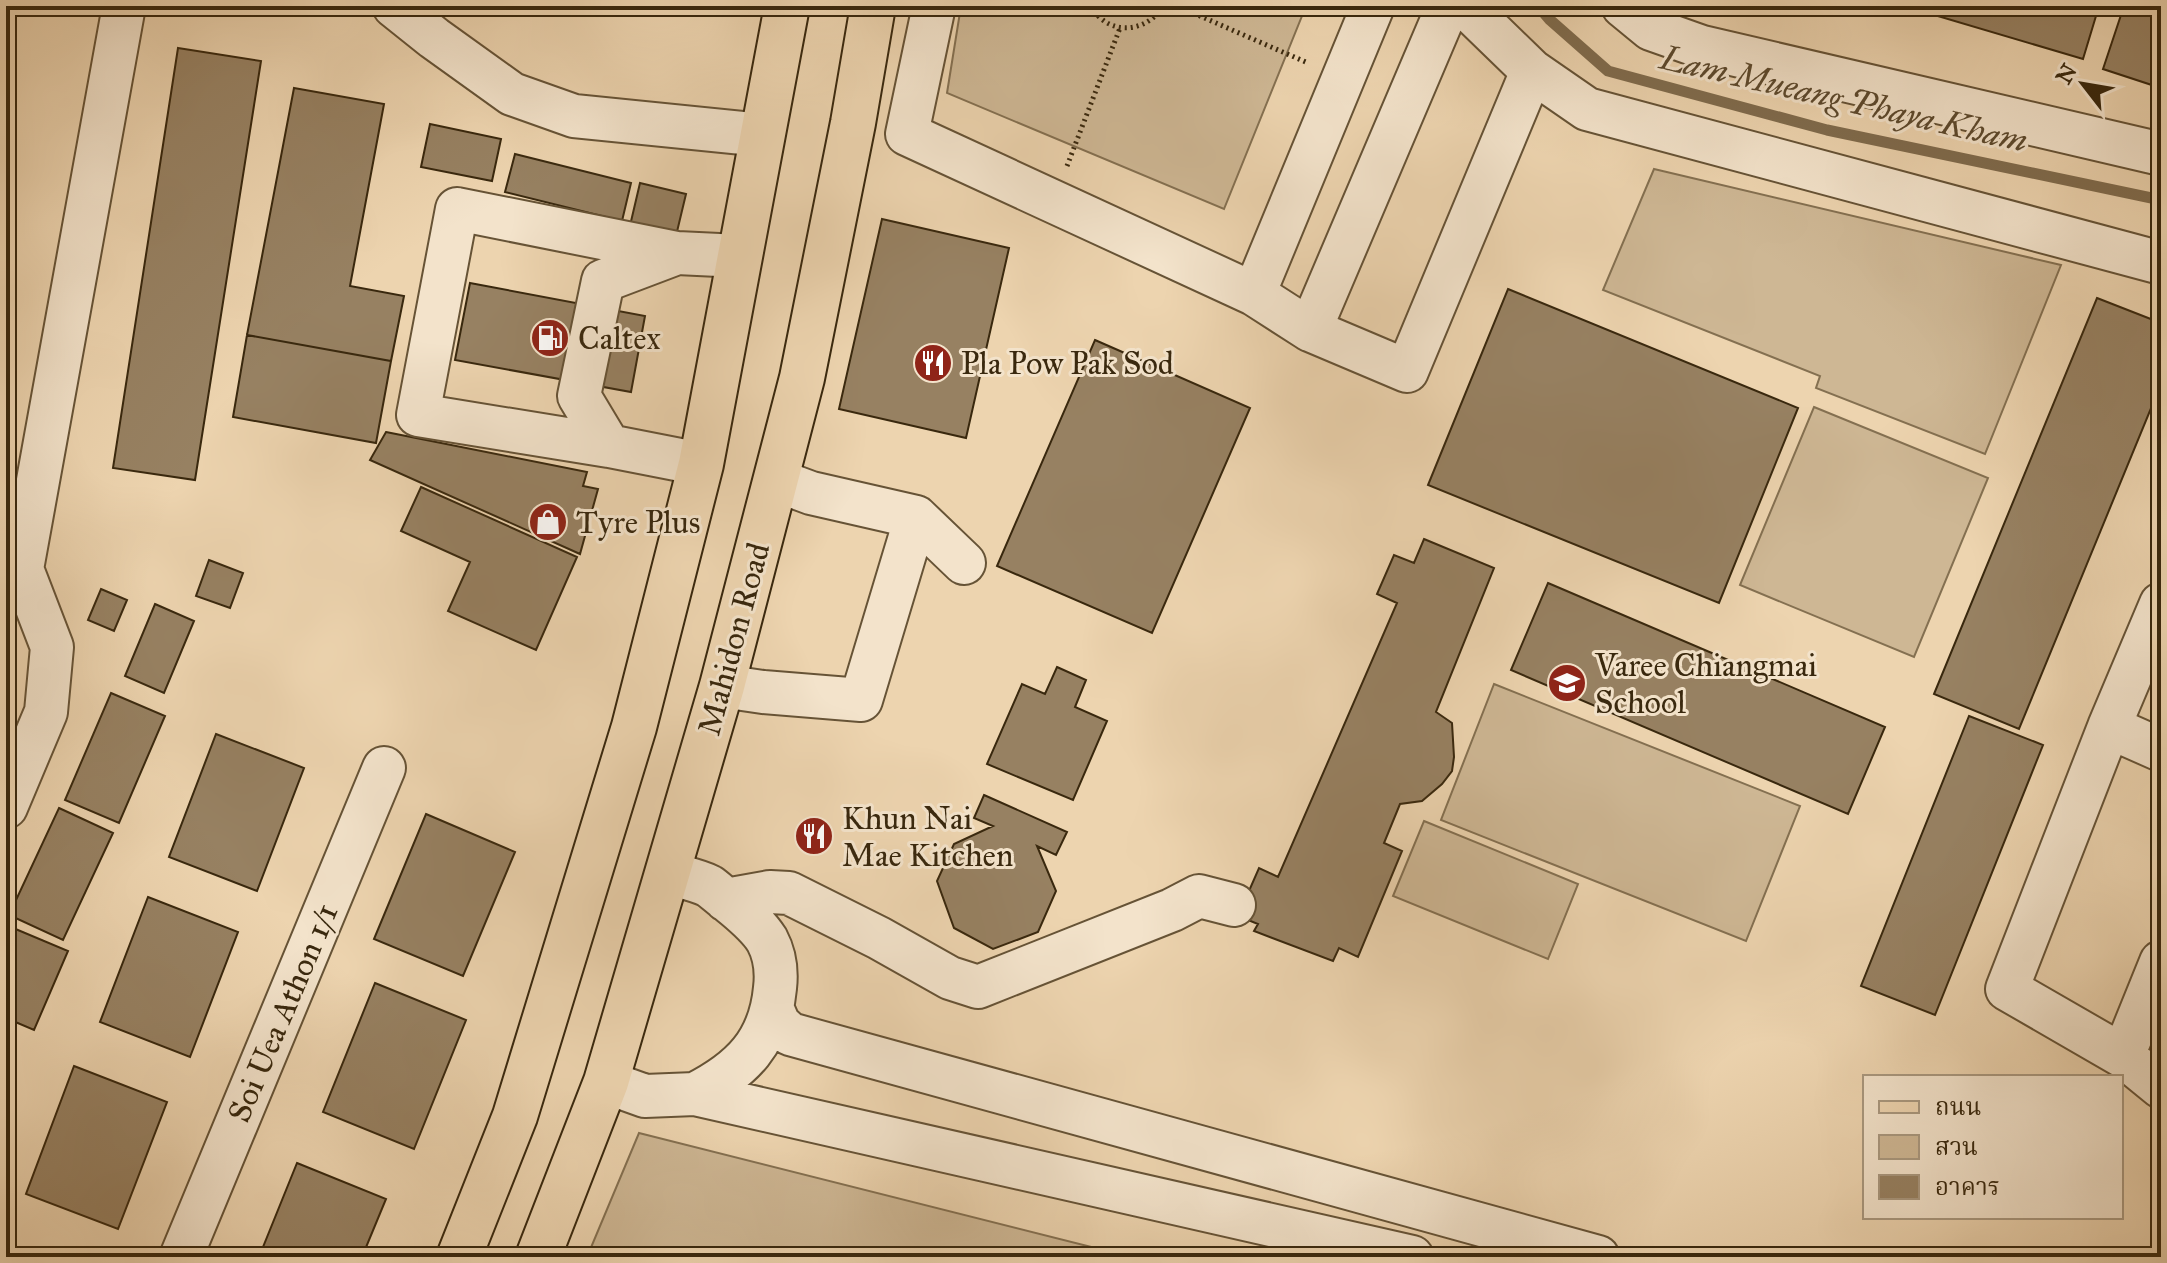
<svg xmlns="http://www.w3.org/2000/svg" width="2167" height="1263" font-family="'IM FELL Great Primer','Noto Serif Thai',serif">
	<rect width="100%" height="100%" fill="#edd4af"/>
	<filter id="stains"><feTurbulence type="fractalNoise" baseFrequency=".0025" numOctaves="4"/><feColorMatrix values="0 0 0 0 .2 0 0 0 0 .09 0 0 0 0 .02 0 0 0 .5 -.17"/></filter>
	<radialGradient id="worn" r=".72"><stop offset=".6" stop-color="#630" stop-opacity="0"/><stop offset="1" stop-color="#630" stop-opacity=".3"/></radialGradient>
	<path fill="#ceb794" stroke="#847051" stroke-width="2" d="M961,6H1306L1224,209L947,93Z
		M1654,169L2061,265L1985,454L1816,388L1820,376L1603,290Z
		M1814,407L1988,478L1914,657L1740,585Z
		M1494,684L1800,806L1746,941L1441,820Z
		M1424,821L1578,884L1548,959L1393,896Z
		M639,1133L1131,1257H587Z"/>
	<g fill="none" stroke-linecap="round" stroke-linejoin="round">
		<path stroke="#806c4e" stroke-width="11" d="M1538,6L1549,19L1608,71L1827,130L2161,200"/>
	</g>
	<path fill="#978162" stroke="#39280e" stroke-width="2" d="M1904,6H2099L2083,59Z
		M2124,6H2156L2161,8V88L2103,69Z
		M178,48L261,61L195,480L113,468Z
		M294,88L384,104L350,286L404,296L391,361L247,335Z
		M430,124L501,139L492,181L421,167Z
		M515,154L631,183L622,221L505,192Z
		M640,183L686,194L675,240L629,230Z
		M882,219L1009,248L966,438L839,409Z
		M470,283L645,316L631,392L455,360Z
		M1508,289L1798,408L1719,603L1428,485Z
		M2097,298L2161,323V384L2019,729L1934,694Z
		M247,335L391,361L376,443L233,417Z
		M1095,340L1250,408L1152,633L997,566Z
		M386,432L587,472L583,486L598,489L580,554L370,460Z
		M421,487L577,557L536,650L448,611L470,562L401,531Z
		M1424,539L1494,568L1436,712L1452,723L1454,757L1452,771L1442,784L1422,801L1400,804L1384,843L1402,851L1358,957L1339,948L1333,961L1254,931L1258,924L1238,916L1259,868L1278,877L1397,603L1377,594L1394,555L1414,563Z
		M209,560L243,573L230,608L196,596Z
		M1548,583L1885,727L1848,814L1511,670Z
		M101,589L127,600L114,631L88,620Z
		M155,604L194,621L164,693L125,676Z
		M1057,667L1086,680L1075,707L1107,721L1073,800L987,764L1022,684L1045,694Z
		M111,693L165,716L119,823L65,800Z
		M1969,716L2043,745L1935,1015L1861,986Z
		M216,734L304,768L257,891L169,857Z
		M984,795L1067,832L1056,855L1037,846L1056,891L1038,932L993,949L954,928L937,881L954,844L993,826L974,818Z
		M59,808L113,833L63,940L9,915Z
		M426,814L515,852L463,976L374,939Z
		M148,897L238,932L190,1057L100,1022Z
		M6,925L68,951L34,1030L6,1018Z
		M375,983L466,1020L414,1149L323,1112Z
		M6,1024L14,1027L6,1046Z
		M74,1066L167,1102L118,1229L26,1194Z
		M297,1163L386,1199L362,1257H259Z"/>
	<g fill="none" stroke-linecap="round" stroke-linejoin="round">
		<g stroke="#665336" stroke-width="46">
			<path id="minor" d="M394,6L434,38L512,94L574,116L763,135
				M934,6L907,134L1254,294L1373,6
				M1465,6L1532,71L1587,109L2161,263
				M1623,6L1651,29L1702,47L2161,154
				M1254,294L1310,330L1448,6
				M1310,330L1407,371L1532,71
				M609,446L579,396L603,281L677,253
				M701,464L609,446L418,415L457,209L677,253L740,256
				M916,517L964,563
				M2161,604L2109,727L2007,989L2123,1056L2161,1087
				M722,686L763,692L861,700L916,517L811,493L776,480
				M2109,727L2161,750
				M6,807L46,712L52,647L22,569L124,6
				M668,873C681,877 697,880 709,886C715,890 722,897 728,901C742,913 757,924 767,940C775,955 777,971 775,988C770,1042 742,1070 695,1094
				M726,900L770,892L789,893L879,938L950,978L978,987L1172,910L1199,896L1234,905
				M773,1010L779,1024L790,1034L1598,1257
				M2123,1056L2161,962
				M606,1082L645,1096L695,1094L1412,1257
				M181,1257L384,768"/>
		</g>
		<g stroke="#39280e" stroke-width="48">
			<path id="major" d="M459,1257L515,1116L634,727L701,464L787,6
				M538,1257L606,1082L722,686L802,378L853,123L873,6"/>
		</g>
		<path stroke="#39280e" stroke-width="5" stroke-dasharray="2 4" stroke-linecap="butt" d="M1091,6C1107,36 1146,34 1163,6
			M1177,6L1308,63
			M1067,166L1120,28"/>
		<use href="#minor" stroke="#f3e3cb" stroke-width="42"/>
		<use href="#major" stroke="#edd4af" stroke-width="44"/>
	</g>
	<defs>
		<g id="fuel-disc" transform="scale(2)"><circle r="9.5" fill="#8f2418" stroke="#f3e3cb"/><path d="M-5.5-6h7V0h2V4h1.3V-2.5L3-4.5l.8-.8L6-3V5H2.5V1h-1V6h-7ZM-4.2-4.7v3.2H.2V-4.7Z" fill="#fff"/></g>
		<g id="restaurant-disc" transform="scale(2)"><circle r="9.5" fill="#8f2418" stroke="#f3e3cb"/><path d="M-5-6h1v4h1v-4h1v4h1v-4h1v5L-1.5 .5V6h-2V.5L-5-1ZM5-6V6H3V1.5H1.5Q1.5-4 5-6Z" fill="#fff"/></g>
		<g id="shop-disc" transform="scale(2)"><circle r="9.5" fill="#8f2418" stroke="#f3e3cb"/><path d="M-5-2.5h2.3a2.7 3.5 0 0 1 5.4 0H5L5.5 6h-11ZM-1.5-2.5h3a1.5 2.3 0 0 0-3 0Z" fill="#fff"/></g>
		<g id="school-disc" transform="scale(2)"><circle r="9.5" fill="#8f2418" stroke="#f3e3cb"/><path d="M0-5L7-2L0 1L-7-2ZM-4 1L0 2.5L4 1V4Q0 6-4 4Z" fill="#fff"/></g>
	</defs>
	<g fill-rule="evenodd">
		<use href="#fuel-disc" x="550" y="338"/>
		<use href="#restaurant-disc" x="933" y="363"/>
		<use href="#shop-disc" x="548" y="522"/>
		<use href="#school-disc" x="1567" y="683"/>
		<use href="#restaurant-disc" x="814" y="836"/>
	</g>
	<g text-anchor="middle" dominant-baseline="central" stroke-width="6" stroke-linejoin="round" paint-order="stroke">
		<g font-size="32" fill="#39280e" stroke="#f3e3cb" text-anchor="start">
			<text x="578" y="338">Caltex</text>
			<text x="961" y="363">Pla Pow Pak Sod</text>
			<text x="576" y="522">Tyre Plus</text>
			<text x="1595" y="665">Varee Chiangmai<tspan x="1595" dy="37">School</tspan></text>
			<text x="842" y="818">Khun Nai<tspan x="842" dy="37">Mae Kitchen</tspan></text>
		</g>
		<g font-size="32" fill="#39280e" stroke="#f3e3cb">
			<text transform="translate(734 639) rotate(-75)">Mahidon Road</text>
			<text transform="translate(283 1013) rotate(-67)">Soi Uea Athon 1/1</text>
		</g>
		<g font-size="34" font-style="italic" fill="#5d4a2e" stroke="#f3e3cb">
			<text transform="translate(1844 99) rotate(13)">Lam Mueang Phaya Kham</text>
		</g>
	</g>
	<rect width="2167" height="1263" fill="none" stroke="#edd4af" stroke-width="32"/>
	<rect x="8" y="8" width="2151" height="1247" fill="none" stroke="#39280e" stroke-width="4"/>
	<rect x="16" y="16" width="2135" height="1231" fill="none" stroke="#39280e" stroke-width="2"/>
	<rect x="1863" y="1075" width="260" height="144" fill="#f3e3cb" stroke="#a9987f" stroke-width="2"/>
	<rect x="1879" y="1101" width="40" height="12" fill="#edd4af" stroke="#a9987f" stroke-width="2"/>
	<text x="1935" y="1115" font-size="24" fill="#39280e">ถนน</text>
	<rect x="1879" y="1135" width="40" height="24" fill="#ceb794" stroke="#a9987f" stroke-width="2"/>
	<text x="1935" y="1155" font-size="24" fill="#39280e">สวน</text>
	<rect x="1879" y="1175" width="40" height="24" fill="#978162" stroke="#a9987f" stroke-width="2"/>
	<text x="1935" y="1195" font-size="24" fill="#39280e">อาคาร</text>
	<g transform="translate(2083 84) rotate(301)" stroke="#f3e3cb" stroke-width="6" paint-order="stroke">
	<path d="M0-6L14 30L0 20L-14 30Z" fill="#39280e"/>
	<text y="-12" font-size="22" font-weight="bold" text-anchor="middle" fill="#39280e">N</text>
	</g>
	<rect width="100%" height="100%" filter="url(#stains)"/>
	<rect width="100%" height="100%" fill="url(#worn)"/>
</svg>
